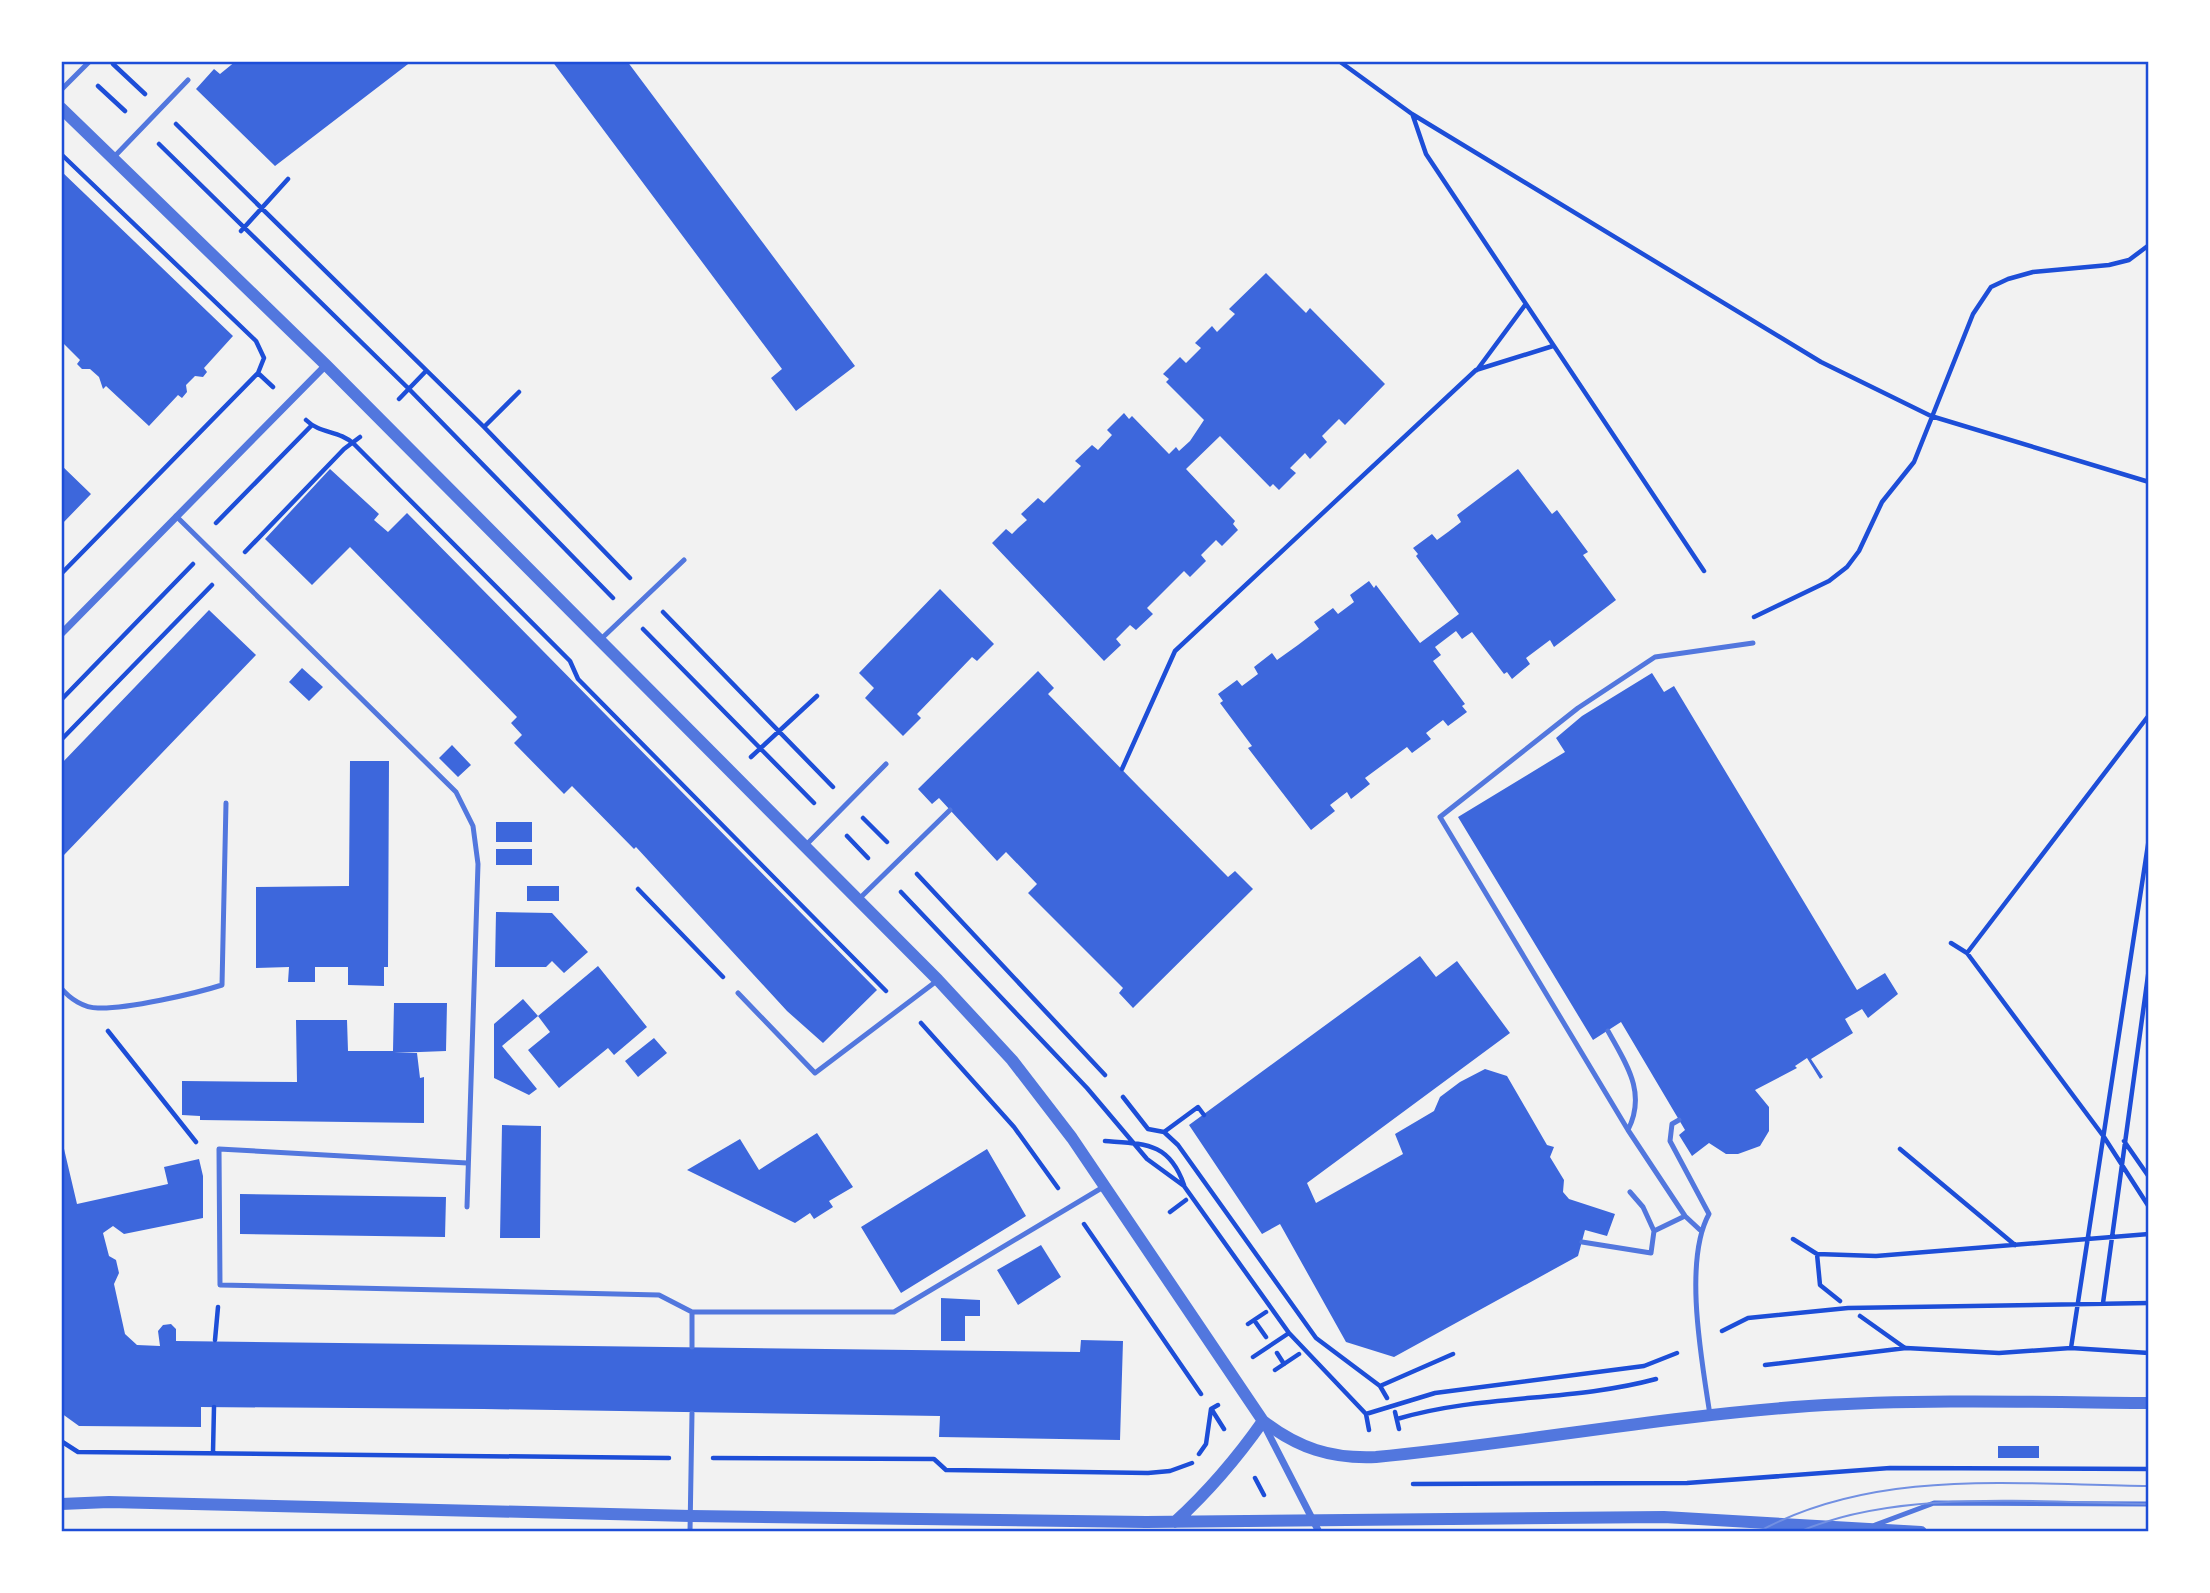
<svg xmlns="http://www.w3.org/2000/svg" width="2210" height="1593" font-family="'Noto Serif',serif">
	<rect width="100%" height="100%" fill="#f2f2f2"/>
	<path fill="#3d67dc" d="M236,61H412L275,166L196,89L214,69L220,74Z
		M552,61H627L855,366L796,411L771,378L782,369Z
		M61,171L233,336L204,368L207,372L203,377L195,376L186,385L187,392L182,398L178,395L149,426L106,386L103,389L99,377L90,369H82L77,364L80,360L61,341Z
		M1266,273L1306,313L1310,308L1385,384L1345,425L1339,419L1322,436L1327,442L1310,459L1305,453L1290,468L1296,473L1279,490L1273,484L1270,487L1220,436L1186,469L1235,521L1233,524L1238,530L1222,546L1216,540L1201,555L1206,561L1190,577L1184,571L1147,608L1153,614L1136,630L1130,625L1116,639L1121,645L1104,661L992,543L1006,529L1012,534L1018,528L1027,520L1021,514L1038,498L1044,503L1081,466L1075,461L1092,445L1098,450L1112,435L1107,430L1124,413L1129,419L1132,416L1169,454L1176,447L1179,451L1190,441L1204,420L1166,382L1169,379L1163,374L1180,357L1186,363L1201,348L1195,343L1212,326L1217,332L1235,314L1229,309Z
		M61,465L91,494L61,525Z
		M330,469L379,514L374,520L388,532L407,513L877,990L823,1043L787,1011L636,847L634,849L572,786L564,794L514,743L522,735L511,723L517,717L350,547L312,585L265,539Z
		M1518,469L1552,514L1557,510L1588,552L1583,555L1616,600L1554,647L1550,640L1526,658L1530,664L1512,679L1507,672L1504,674L1472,632L1462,639L1456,631L1435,647L1441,655L1433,661L1465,704L1462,706L1467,712L1448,726L1443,720L1426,733L1431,739L1412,753L1407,747L1365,778L1370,784L1351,799L1347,792L1330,805L1335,811L1311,830L1248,748L1252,746L1220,703L1223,701L1218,694L1237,680L1242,686L1258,674L1254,667L1272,653L1277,660L1298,645L1319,629L1314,622L1333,608L1338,614L1354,602L1350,595L1369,581L1374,588L1376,585L1420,643L1459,614L1416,556L1418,554L1413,548L1432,534L1437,540L1448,532L1461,522L1457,515Z
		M940,589L994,644L977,661L972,657L917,714L921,718L903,736L865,698L874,688L859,673Z
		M209,610L256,655L64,855L61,764Z
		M302,668L323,687L309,701L289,682Z
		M1038,671L1054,688L1048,694L1139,787L1228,877L1235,871L1253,889L1133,1008L1119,993L1123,988L1028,893L1037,884L1006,852L997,861L939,798L932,804L918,789Z
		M1652,673L1664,692L1674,686L1857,990L1885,973L1898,994L1868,1018L1862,1009L1845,1019L1853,1033L1811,1059L1823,1077L1820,1079L1807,1058L1795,1066L1797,1068L1755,1090L1769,1107V1131L1760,1146L1738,1154H1726L1709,1143L1692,1156L1679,1135L1685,1130L1621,1022L1593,1040L1458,817L1565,752L1556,738L1582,716Z
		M452,745L471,765L458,777L439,758Z
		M350,761H389L388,967H384V986L348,985V967H315V982H288L289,967L256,968V887L349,886Z
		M496,822H532V842H496Z
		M496,849H532V865H496Z
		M527,886H559V901H527Z
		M496,912L552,913L588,952L564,973L552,961L546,967H495Z
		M1420,956L1436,977L1457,961L1510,1033L1307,1183L1316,1203L1403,1154L1395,1134L1434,1111L1440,1097L1460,1082L1485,1069L1507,1076L1547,1145L1554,1147L1550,1157L1564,1180L1563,1192L1569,1199L1615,1214L1607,1236L1585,1230L1578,1256L1394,1357L1346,1342L1280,1224L1262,1234L1189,1125Z
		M598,966L647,1027L614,1055L608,1048L559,1088L528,1050L550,1032L538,1016Z
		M523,999L538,1016L502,1046L537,1089L529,1095L494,1078V1024Z
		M394,1003H447L446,1051L394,1053H417L420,1078L424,1077V1123L200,1120V1116L182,1115V1081L297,1082L296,1020H347L348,1051H393Z
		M654,1038L667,1053L638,1077L625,1061Z
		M502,1125L541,1126L540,1238H500Z
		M817,1133L853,1187L829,1201L833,1207L814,1219L810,1213L795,1223L687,1170L740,1139L759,1170Z
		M61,1136L77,1204L168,1184L164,1167L199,1159L203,1176V1218L124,1234L113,1226L103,1233L109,1256L116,1260L119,1273L114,1284L125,1334L137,1345L160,1346L158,1331L163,1325L171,1324L176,1329V1341L1080,1352L1081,1340L1123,1341L1120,1440L939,1437L940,1416L484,1409L201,1407V1427L79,1426L61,1413Z
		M987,1149L1026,1216L901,1293L861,1227Z
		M240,1194L446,1197L445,1237L240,1234Z
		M1041,1245L1061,1277L1018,1305L997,1270Z
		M941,1298L980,1300V1316H965V1341H941Z
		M1998,1446H2039V1458H1998Z"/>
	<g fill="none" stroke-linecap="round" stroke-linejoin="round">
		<path stroke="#1d4ed8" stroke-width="4.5" d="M1339,61L1412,114L1821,362L1931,416L2149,482
			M113,64L145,94
			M98,86L125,111
			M1413,116L1426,154L1704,571
			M176,124L484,427L630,578
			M159,144L409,389L613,598
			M61,154L256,341L264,358L258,373L273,387
			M241,231L288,179
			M1477,370L1525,305
			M399,399L426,371
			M306,420C320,434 339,430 354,444L570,661L578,679L886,991
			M484,427L519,392
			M216,523L311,426
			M245,552L344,449L360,437
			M61,574L258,373
			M663,612L833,787
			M1754,617L1829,581L1847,567L1859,551L1882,502L1914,462L1973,314L1991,287L2008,279L2033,272L2109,265L2129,260L2149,245
			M643,629L814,803
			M61,700L193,564
			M61,740L212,585
			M751,757L817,696
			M1122,769L1175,651L1476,370L1553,346
			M863,818L887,842
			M847,836L868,858
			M917,874L1105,1075
			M638,889L723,977
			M901,892L1087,1088L1147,1159L1184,1186L1289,1333L1366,1414L1435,1393L1644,1366L1677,1353
			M1951,943L1967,953L2104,1137L2149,1207
			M1967,953L2149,715
			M921,1023L1014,1127L1058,1188
			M108,1031L196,1142
			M1123,1097L1148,1129L1164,1132L1178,1145L1316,1338L1380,1386L1387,1398
			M1164,1132L1198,1107L1204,1115
			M1105,1141C1145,1144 1169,1142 1184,1185
			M2124,1141L2149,1177
			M1900,1149L2015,1245
			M1170,1212L1186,1200
			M1084,1224L1201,1394
			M1793,1239L1817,1254L1876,1256L2149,1234
			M1817,1254L1820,1285L1840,1301
			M2103,1303L2149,968
			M1860,1316L1905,1348
			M1254,1320L1266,1337
			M1248,1324L1266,1312
			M1722,1331L1748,1318L1848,1308L2149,1303
			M215,1340L218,1307
			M2071,1348L2149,838
			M1277,1353L1284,1364
			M1253,1357L1289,1333
			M1765,1365L1906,1348L1999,1353L2071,1348L2149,1353
			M1275,1370L1299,1354
			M1380,1386L1453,1354
			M1212,1410L1224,1429
			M1395,1412L1399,1429
			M1366,1414L1369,1430
			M1397,1419C1481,1394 1571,1402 1656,1379
			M61,1441L78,1452L669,1458
			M213,1452L214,1407
			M1199,1454L1206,1444L1211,1409L1218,1405
			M713,1458L934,1459L946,1470L1148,1473L1170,1471L1192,1463
			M1255,1478L1264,1495
			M1413,1484L1687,1483L1890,1468L2149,1469"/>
		<path stroke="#5277de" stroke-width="5" d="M61,90L90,61
			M113,158L188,80
			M176,516L456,792L473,826L478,864L467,1207
			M600,640L684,560
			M805,846L886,764
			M860,898L950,810
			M61,988C70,999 84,1008 98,1008C127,1009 194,994 222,985L226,803
			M738,993L815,1073L938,980
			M1608,1031C1626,1064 1647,1092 1628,1130
			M1679,1120L1672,1124L1670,1141L1709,1214C1683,1261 1702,1362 1710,1415
			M467,1163L219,1149L220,1285L659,1295L692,1312H894L1105,1186
			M1630,1192L1643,1207L1654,1231
			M1700,1230L1685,1216L1628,1130L1440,817L1578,708L1655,657L1753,643
			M1582,1242L1651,1253L1654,1231L1685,1216
			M692,1347V1312
			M1875,1525L1934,1503L2149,1504
			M690,1532L692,1413"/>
		<path stroke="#5277de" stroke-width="7" d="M61,634L326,365
			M1264,1425L1319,1532"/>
		<path stroke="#5277de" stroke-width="12" d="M61,108L326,365L938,980L1012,1060L1072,1138L1263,1421C1298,1448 1331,1459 1376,1457C1520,1443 1664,1416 1809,1406C1922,1399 2036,1402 2149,1403
			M61,1504L109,1502L691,1516L1146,1522L1664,1517L1921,1532
			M1175,1522C1209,1491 1237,1458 1263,1421"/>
		<path stroke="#7290e2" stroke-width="2" d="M1758,1532C1876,1467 2018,1485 2149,1486
			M1799,1532C1897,1488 2042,1503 2149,1504"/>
	</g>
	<rect width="2210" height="1593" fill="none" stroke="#ffffff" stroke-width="126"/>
	<rect x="63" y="63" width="2084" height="1467" fill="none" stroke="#1d4ed8" stroke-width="2.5"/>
</svg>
